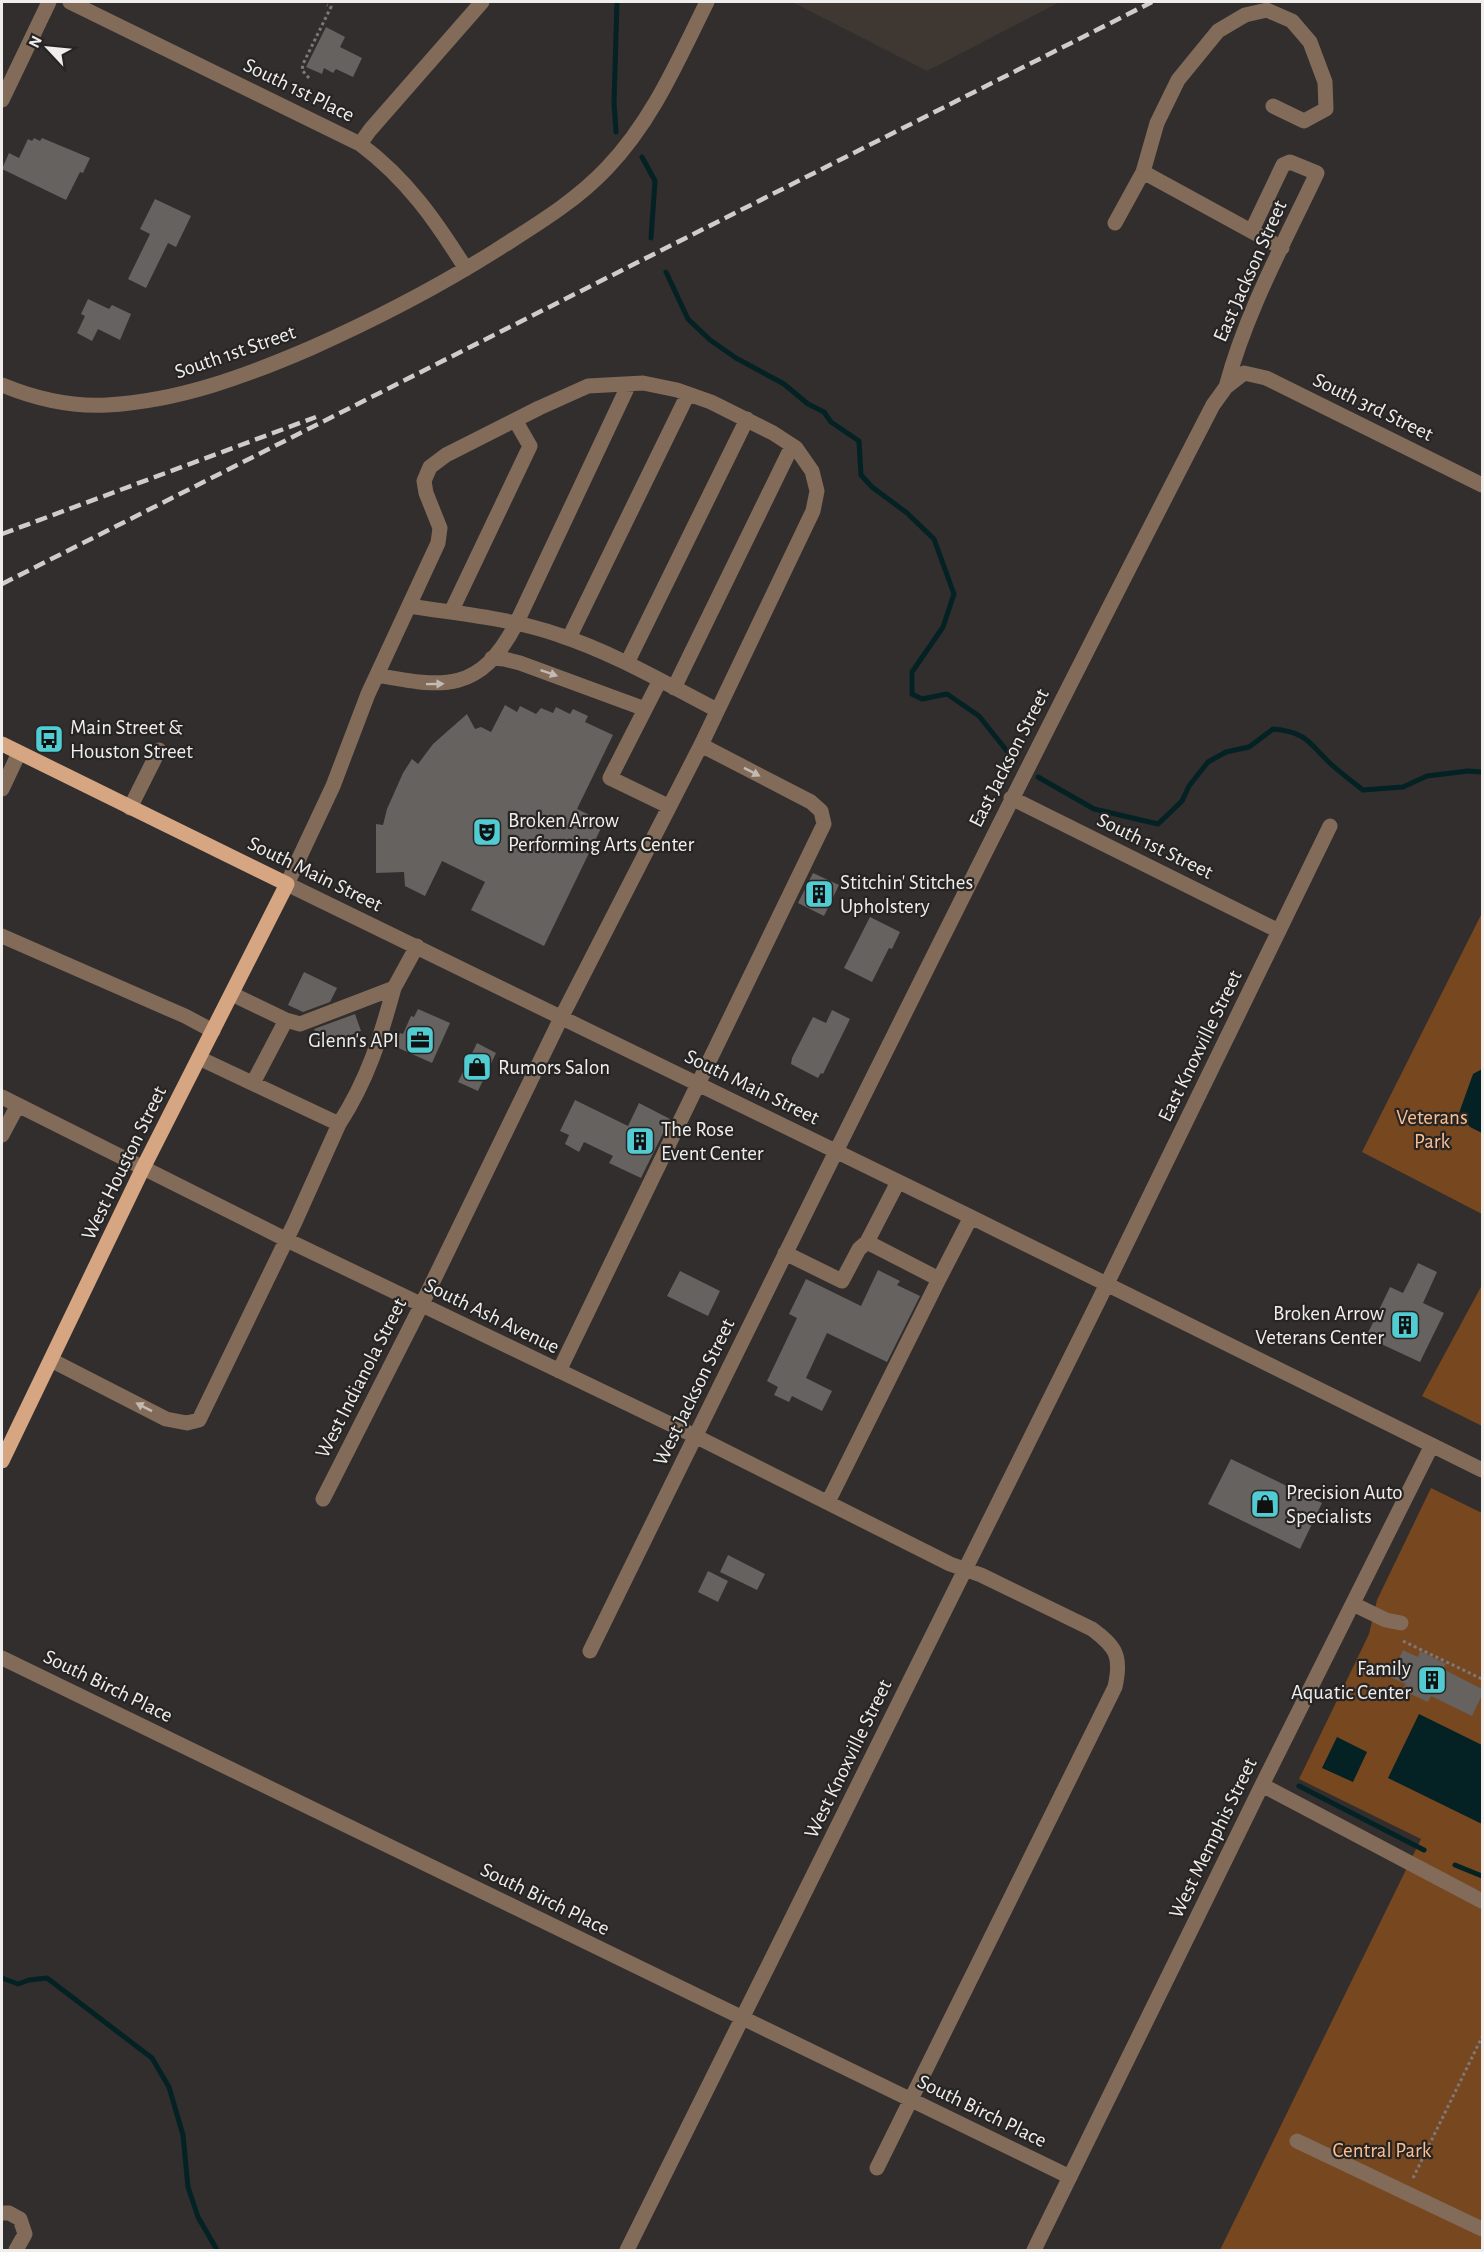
<svg xmlns="http://www.w3.org/2000/svg" width="1484" height="2252" font-family="'Alegreya Sans',sans-serif">
	<rect width="100%" height="100%" fill="#312e2d"/>
	<path fill="#3f3732" d="M792,2H1060L927,71Z"/>
	<path fill="#77471f" d="M1482,913V1214L1362,1152Z
		M1482,1285V1426L1422,1396Z
		M1431,1488L1482,1513V2250H1220L1421,1839L1299,1779L1369,1634L1377,1600Z"/>
	<path fill="#042224" d="M1482,1069V1133L1470,1127L1459,1113L1473,1074Z
		M1419,1714L1482,1745V1824L1388,1778Z
		M1337,1737L1367,1752L1353,1782L1322,1768Z"/>
	<g fill="none" stroke-linecap="round" stroke-linejoin="round">
		<path stroke="#042224" stroke-width="5" d="M616,132L614,103L617,2
			M642,157L655,181L651,238
			M666,272L688,319L710,340L736,358L784,384L808,404L824,412L831,422L859,441L861,475L872,487L907,513L934,539L954,594L943,627L912,672V694L922,699L947,694L979,716L1015,761
			M1038,777L1094,809L1158,824L1182,801L1189,786L1208,762L1226,752L1249,747L1273,729C1308,732 1309,744 1332,765C1342,774 1353,782 1363,790L1403,787L1427,776L1468,771L1482,772
			M1299,1786L1424,1850
			M1455,1865L1482,1876
			M2,1978L18,1984L29,1980L47,1978L152,2058L169,2087L183,2135L188,2187L198,2217L217,2250"/>
	</g>
	<path fill="#656260" d="M326,27L345,37L340,47L362,58L353,77L336,69L333,73L324,68L322,74L306,67Z
		M34,138L40,141L42,138L90,158L83,173L80,172L66,200L2,169L9,153L19,158L28,139L32,141Z
		M155,199L191,216L176,247L168,243L146,288L128,279L150,234L140,229Z
		M88,299L109,309L112,305L131,314L120,340L98,329L92,341L77,333L85,316L81,314Z
		M505,705L517,712L520,706L536,714L541,708L553,713L556,707L570,714L573,709L588,716L585,722L613,735L577,809L604,822L544,946L471,910L485,882L442,861L425,896L405,886L404,872L376,873V824L383,825L387,809L403,773L412,759L418,764L433,744L467,714L475,729L481,727L491,732Z
		M813,873L839,885L824,916L798,903Z
		M870,917L900,932L892,949L889,948L872,982L844,968Z
		M304,972L337,988L330,1002L303,1012L288,1005Z
		M418,1009L450,1023L432,1063L394,1046L400,1033L403,1034L411,1016L414,1017Z
		M832,1010L850,1019L823,1074L821,1073L818,1078L791,1064L792,1058L813,1017L826,1023Z
		M355,1014L361,1031L321,1047L314,1029Z
		M477,1043L496,1053L478,1091L458,1082Z
		M575,1100L628,1126L639,1103L670,1119L641,1178L609,1163L613,1156L584,1142L579,1152L565,1144L569,1135L560,1131Z
		M1418,1263L1437,1272L1423,1303L1444,1313L1420,1362L1366,1337L1390,1287L1403,1293Z
		M878,1270L900,1281L897,1285L920,1296L887,1362L827,1333L806,1378L832,1391L822,1411L792,1396L789,1402L774,1395L778,1387L767,1381L797,1318L789,1314L806,1279L861,1306Z
		M680,1271L720,1291L708,1316L667,1296Z
		M1231,1459L1322,1503L1300,1549L1208,1504Z
		M728,1555L765,1574L757,1590L720,1572Z
		M708,1571L728,1581L718,1602L698,1592Z
		M1403,1650L1418,1657L1420,1651L1446,1664L1443,1669L1482,1689V1695L1472,1716L1431,1696L1428,1702L1402,1690L1406,1684L1390,1677Z"/>
	<g fill="none" stroke-linecap="round" stroke-linejoin="round">
		<path stroke="#7c7978" stroke-width="3" stroke-dasharray="3 3" stroke-linecap="butt" d="M309,78L302,70L303,64L331,7L327,5
			M1403,1641L1482,1679
			M1413,2178L1482,2037"/>
		<path stroke="#826b59" stroke-width="15" d="M70,2L360,144C407,179 436,221 466,269
			M2,100L49,2
			M360,144L370,130L482,2
			M1143,172L1282,248
			M1115,223L1143,172L1157,123L1178,80L1218,31L1245,15L1267,10L1292,21L1310,42L1325,82L1326,109L1304,121L1273,106
			M2,385C36,399 70,407 107,405C179,401 246,376 311,348C374,320 436,288 495,251C534,226 575,202 607,168C653,120 678,60 707,2
			M1226,387C1246,312 1284,243 1317,173L1290,162L1283,165L1252,230
			M409,606C459,614 511,618 559,635C614,653 665,683 717,710
			M451,612L530,446L515,420
			M569,638L688,394
			M492,658L504,659L520,663L645,709
			M627,663L747,419
			M377,675C444,688 480,693 516,624L629,384
			M660,680L610,778L668,806
			M674,688L792,446
			M2,789L19,753
			M1011,798L1279,931
			M130,808L159,750
			M2,936L185,1016L213,1031
			M232,994L286,1020L253,1083
			M286,1020L300,1024L394,988L417,946
			M2,1097L287,1240L695,1436L950,1564L981,1575L1092,1629C1116,1647 1122,1656 1115,1687L877,2168
			M339,1124C368,1079 380,1039 394,988
			M2,1135L18,1105
			M867,1242L939,1279L971,1217
			M785,1253L842,1281L859,1249L867,1242L898,1182
			M51,1360L166,1419L187,1423L199,1420L295,1222L339,1124L199,1058
			M559,1371L824,824L821,811L811,802L701,745
			M323,1499L421,1306L562,1016L701,745L813,511L817,491L812,471L796,448L773,433L711,402L677,390L643,383L588,386L539,408L446,455L430,467L424,481L426,493L440,528L438,543L368,694L333,786L287,884L971,1217L1482,1470
			M828,1502L939,1279
			M1353,1604L1386,1620L1401,1623
			M590,1651C794,1234 1000,817 1213,405L1226,387L1244,373L1266,378L1482,485
			M2,1658L1070,2177
			M1262,1785L1482,1901
			M1297,2141L1482,2229
			M2,2213H9L20,2219L25,2234L16,2250
			M627,2250L1098,1302L1330,826
			M1034,2250L1262,1785L1432,1445"/>
		<path stroke="#d6a581" stroke-width="15" d="M2,744L287,884L143,1168L2,1461"/>
		<path stroke="#cecdcb" stroke-width="4.5" stroke-dasharray="12 6" stroke-linecap="butt" d="M2,534L316,417
			M2,584L1152,2"/>
	</g>
	<defs><path id="oneway-solid" d="M-6-.8H1V-3.2L6.5 0L1 3.2V.8H-6Z" transform="scale(1.5)"/></defs>
	<g fill="#c3bab1">
		<use href="#oneway-solid" transform="translate(549 673) rotate(19)"/>
		<use href="#oneway-solid" transform="translate(435 684) rotate(-1)"/>
		<use href="#oneway-solid" transform="translate(752 772) rotate(27)"/>
		<use href="#oneway-solid" transform="translate(144 1407) rotate(-153)"/>
	</g>
	<defs>
		<g id="bus-square" transform="scale(1.5)"><rect x="-9" y="-9" width="18" height="18" rx="4" fill="#51ccd3" stroke="#272523"/><path d="M-5-6H5V4H4V6H2V4H-2V6H-4V4H-5ZM-3.5-4V0h7V-4ZM-3.5 1.2v1.5H-2V1.2ZM2 1.2v1.5H3.5V1.2Z" fill="#111"/></g>
		<g id="theatre-square" transform="scale(1.5)"><rect x="-9" y="-9" width="18" height="18" rx="4" fill="#51ccd3" stroke="#272523"/><path d="M-5-5.5Q0-4 5-5.5V0Q5 5 0 6Q-5 5-5 0ZM-3.3-2.5H-1v1.5H-3.3ZM1-2.5H3.3v1.5H1ZM-2.8 1Q0 5.5 2.8 1Z" fill="#111"/></g>
		<g id="building-square" transform="scale(1.5)"><rect x="-9" y="-9" width="18" height="18" rx="4" fill="#51ccd3" stroke="#272523"/><path d="M-4-6H4V6H1V3H-1V6H-4ZM-2.5-4.3h1.7v1.8h-1.7ZM.8-4.3h1.7v1.8H.8ZM-2.5-1h1.7V.8h-1.7ZM.8-1h1.7V.8H.8Z" fill="#111"/></g>
		<g id="office-square" transform="scale(1.5)"><rect x="-9" y="-9" width="18" height="18" rx="4" fill="#51ccd3" stroke="#272523"/><path d="M-6-3h4V-5.5h4V-3h4V5H-6ZM-1-4.5V-3h2v-1.5ZM-6 0V1H6V0Z" fill="#111"/></g>
		<g id="shop-square" transform="scale(1.5)"><rect x="-9" y="-9" width="18" height="18" rx="4" fill="#51ccd3" stroke="#272523"/><path d="M-5-2.5h2.3a2.7 3.5 0 0 1 5.4 0H5L5.5 6h-11ZM-1.5-2.5h3a1.5 2.3 0 0 0-3 0Z" fill="#111"/></g>
	</defs>
	<g fill-rule="evenodd">
		<use href="#bus-square" x="49" y="739"/>
		<use href="#theatre-square" x="487" y="832"/>
		<use href="#building-square" x="819" y="894"/>
		<use href="#office-square" x="420" y="1040"/>
		<use href="#shop-square" x="477" y="1067"/>
		<use href="#building-square" x="640" y="1141"/>
		<use href="#building-square" x="1405" y="1325"/>
		<use href="#shop-square" x="1265" y="1504"/>
		<use href="#building-square" x="1432" y="1680"/>
	</g>
	<g text-anchor="middle" dominant-baseline="central" stroke-width="4.5" stroke-linejoin="round" paint-order="stroke">
		<g font-size="21" fill="#efeeec" stroke="#272523">
			<text transform="translate(299 90) rotate(26)">South 1st Place</text>
			<text transform="translate(1250 271) rotate(-66)">East Jackson Street</text>
			<text transform="translate(235 352) rotate(-19)">South 1st Street</text>
			<text transform="translate(1373 407) rotate(26)">South 3rd Street</text>
			<text transform="translate(1009 758) rotate(-63)">East Jackson Street</text>
			<text transform="translate(1155 846) rotate(26)">South 1st Street</text>
			<text transform="translate(315 874) rotate(26)">South Main Street</text>
			<text transform="translate(1200 1046) rotate(-64)">East Knoxville Street</text>
			<text transform="translate(752 1087) rotate(26)">South Main Street</text>
			<text transform="translate(124 1163) rotate(-64)">West Houston Street</text>
			<text transform="translate(492 1316) rotate(26)">South Ash Avenue</text>
			<text transform="translate(361 1378) rotate(-63)">West Indianola Street</text>
			<text transform="translate(694 1392) rotate(-64)">West Jackson Street</text>
			<text transform="translate(108 1686) rotate(26)">South Birch Place</text>
			<text transform="translate(848 1759) rotate(-64)">West Knoxville Street</text>
			<text transform="translate(1213 1838) rotate(-64)">West Memphis Street</text>
			<text transform="translate(545 1899) rotate(26)">South Birch Place</text>
			<text transform="translate(982 2111) rotate(26)">South Birch Place</text>
		</g>
		<g font-size="21" fill="#efeeec" stroke="#272523" text-anchor="start">
			<text x="70" y="727">Main Street &amp;<tspan x="70" dy="24">Houston Street</tspan></text>
			<text x="508" y="820">Broken Arrow<tspan x="508" dy="24">Performing Arts Center</tspan></text>
			<text x="840" y="882">Stitchin' Stitches<tspan x="840" dy="24">Upholstery</tspan></text>
			<text x="399" y="1040" text-anchor="end">Glenn's API</text>
			<text x="498" y="1067">Rumors Salon</text>
			<text x="661" y="1129">The Rose<tspan x="661" dy="24">Event Center</tspan></text>
			<text x="1384" y="1313" text-anchor="end">Broken Arrow<tspan x="1384" dy="24">Veterans Center</tspan></text>
			<text x="1286" y="1492">Precision Auto<tspan x="1286" dy="24">Specialists</tspan></text>
			<text x="1411" y="1668" text-anchor="end">Family<tspan x="1411" dy="24">Aquatic Center</tspan></text>
		</g>
		<g font-size="21" fill="#fdbe90" stroke="#272523">
			<text x="1432" y="1117">Veterans<tspan x="1432" dy="24">Park</tspan></text>
			<text x="1382" y="2150">Central Park</text>
		</g>
	</g>
	<rect width="1484" height="2252" fill="none" stroke="#efeeec" stroke-width="6"/>
	<g transform="translate(48 48) rotate(296)" stroke="#272523" stroke-width="4.5" paint-order="stroke">
	<path d="M0-4.5L10 22L0 15L-10 22Z" fill="#efeeec"/>
	<text y="-9" font-size="16" font-weight="bold" text-anchor="middle" fill="#efeeec">N</text>
	</g>
</svg>
